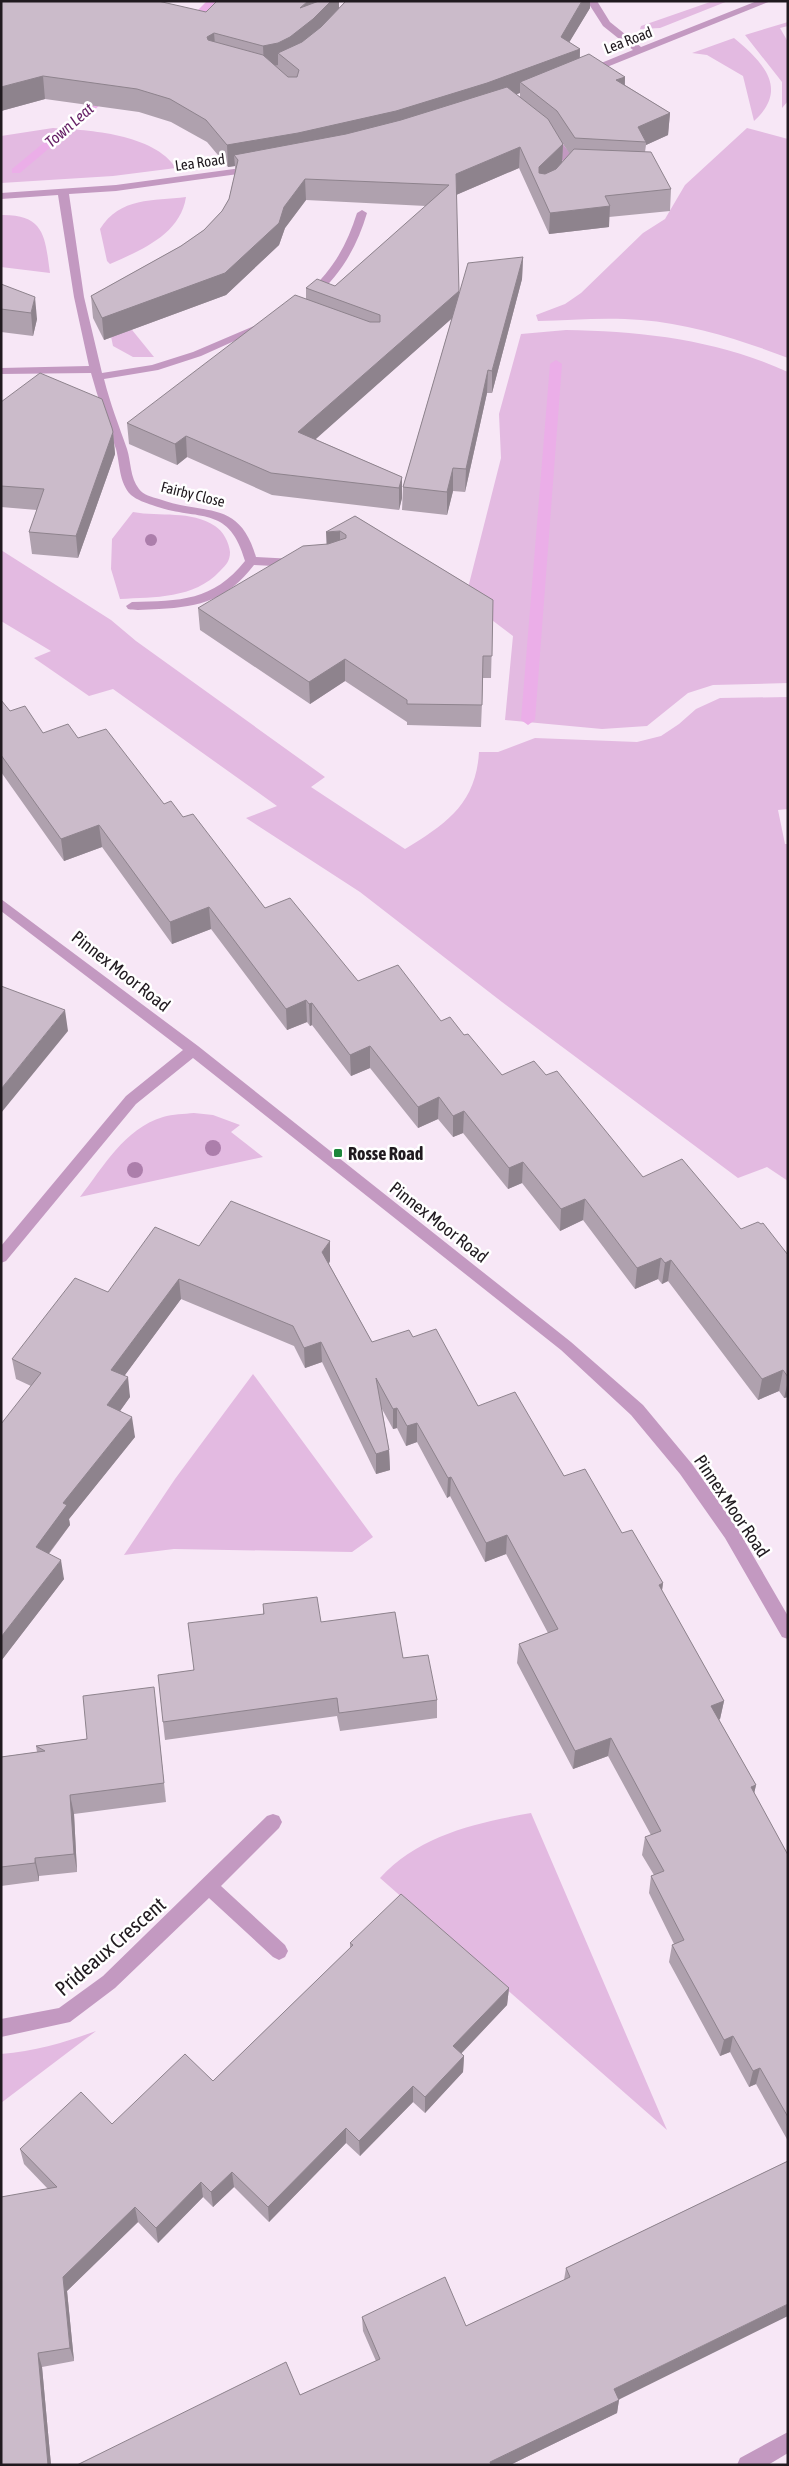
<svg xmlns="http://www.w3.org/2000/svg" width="789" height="2466" font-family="'Asap Condensed',sans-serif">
	<rect width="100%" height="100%" fill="#f7e7f6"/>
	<path fill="#e3bae1" d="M713,1H728L660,28L640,29L641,26Z
		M788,22V26L780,28L788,42V101L782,108V82L745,35Z
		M734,38C764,63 789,89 754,121L743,76L707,55L692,53Z
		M53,128C89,130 154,134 176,168L113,176L1,183V136Z
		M747,128L788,139V358C741,340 691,324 641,320C607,317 572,320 538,321L536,315L565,304L581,293L643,233L665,219L685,185Z
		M186,197C180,235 141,250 110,264L107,261L100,229C120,197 153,201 186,197Z
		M1,215C46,214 45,239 50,273L1,267Z
		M102,293L154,357H133L113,346Z
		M566,330C642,331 718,340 788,372V683L713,685L688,693L647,726L602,729L505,720L513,636L484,614L468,588L501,458L499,414L521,334Z
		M133,512C160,517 191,510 215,526C223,531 229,542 230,552C230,561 226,565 220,571C194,599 154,597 120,599L111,569L112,539Z
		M1,550L111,620L136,641L325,777L311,787L405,849C446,824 476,804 479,752H498L535,738L637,742L661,736L679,724L696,709L720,698L788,697V809L778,810L785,844H788V1181L767,1167L738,1178L502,1002L360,892L246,818L277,806L113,689L89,696L34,658L51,651L1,621Z
		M194,1113L213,1115L240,1125L231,1132L263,1157L80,1197C104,1166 124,1129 163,1117C173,1114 184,1114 194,1113Z
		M253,1374L373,1537L352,1552L174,1549L124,1555L175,1479Z
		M531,1813L667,2130L380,1878C419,1835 476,1823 531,1813Z
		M96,2031L1,2103V2054C35,2051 64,2043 96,2031Z"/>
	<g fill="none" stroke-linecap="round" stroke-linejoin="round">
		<path fill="#ebaee8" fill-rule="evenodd" d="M207,1H218L192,28H184V24Z
			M110,88L114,89V93L20,173H12V169Z
			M556,360L562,364L535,720L528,725L521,720L550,364Z"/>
		<path fill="#c399c1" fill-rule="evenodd" d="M587,1H597L610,22L641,47L757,1H771L587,75L584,74V70L633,50L603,26Z
			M549,131L553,132L570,153L574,165L566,176H558L557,174L564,165L560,154L544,134Z
			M256,166L261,169L260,171L116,191L69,194L84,297L102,373L152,365L193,352L254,326H262L263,328L201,356L158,370L104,379C110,403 119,426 127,449C131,461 130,478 139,489C143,495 152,497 159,499C204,516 239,498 256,557L294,559L300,563L294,567L254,565C228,599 201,607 159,609C149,609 137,611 128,609L126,606L132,602C180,601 213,601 245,561C229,503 197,522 152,505C146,503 137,500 131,495C119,483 120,464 116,449C107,423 98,399 91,373L1,374V368L89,366L74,297L58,195L1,199V193L116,185Z
			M362,210L367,213C357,247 341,274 315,297H307V293C333,270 347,245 357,213Z
			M1,899L198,1046L571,1342L643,1405L692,1464L737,1528L788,1616V1639L782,1637L725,1538L680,1474L631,1415L561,1350L193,1058L136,1104L6,1261L1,1263V1246L126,1096L183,1050L1,911Z
			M273,1814L279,1816L282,1822L279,1828L221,1886L285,1945L288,1951L285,1957L279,1960L273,1957L209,1898L115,1988L70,2022L1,2037V2019L59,2008L103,1976L267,1816Z
			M788,2432V2453L768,2465H737L740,2458Z"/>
	</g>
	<g fill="#ac7eab">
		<circle cx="151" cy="540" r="6"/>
		<circle cx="213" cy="1148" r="8"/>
		<circle cx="135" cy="1170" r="8"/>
	</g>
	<path fill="#afa1ae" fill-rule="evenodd" d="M1,1L206,12L217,1H339V9L590,8L569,42L580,49V58L625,77V85L670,113L668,135L646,145L645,152L671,189L670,211L609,217V227L549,234L519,168L456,195L459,295L523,257L522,279L492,393H487L465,492L453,491L447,515L402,510L403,487L452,318L315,439L402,477V498L399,510L272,495L187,457L177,465L129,444L127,423L306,299V288L335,286L426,206L306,200L285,228L279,245L226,295L104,340L93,318L91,296L181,246L204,230L222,211L229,199L235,173V166L228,167L207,142L171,122L139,112L45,99L1,111ZM520,93V97L516,94ZM558,137L570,154L562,162L563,144Z
		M1,284L37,319L33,336L1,332Z
		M1,402L113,432L115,454L78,558L32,554L29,532L37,510L1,507Z
		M355,516L493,600L491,678H483L481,727L407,725V722L345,681L310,704L200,630L198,608L327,544Z
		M1,700L10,711L43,733L78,738L164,804L183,817L265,908L358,981L441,1021L464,1035L502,1075H546L643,1177L741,1229L788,1255V1397L784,1398L779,1391L758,1400L668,1281L662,1284L658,1279L635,1289L583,1220L560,1231L522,1183L508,1189L463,1133L453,1137L438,1119L418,1128L370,1068L351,1076L312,1025L310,1026L307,1022L287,1030L211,929L172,944L102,847L64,861L1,772Z
		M199,1246L330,1261L329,1264L372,1342L413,1337L478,1406L564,1476L622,1533L663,1583L662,1591L724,1701L720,1719L719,1720L756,1785L754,1793L788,1855V2141L756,2084L749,2087L730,2052L720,2056L669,1962L672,1945L674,1944L649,1893L651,1876L654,1875L642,1855L645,1837L651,1835L608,1756L573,1769L517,1663L519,1644L548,1633L506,1554L485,1562L450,1496L447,1498L417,1442L406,1446L397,1428L393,1429L382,1409L389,1450L390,1470L376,1474L322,1362L305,1368L294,1346L181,1299L124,1376L130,1397L120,1411L135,1437L69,1519L70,1525L49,1554L64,1579L1,1661L31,1386L16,1379L12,1359L108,1292Z
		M263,1604L321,1622L403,1658L437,1700V1718L340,1731L337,1716L165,1740L163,1722L193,1670L263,1614Z
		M156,1706L166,1802L74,1814L77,1872L39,1876V1881L1,1886V1757L37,1752L36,1746L87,1739Z
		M350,1943L509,1988L507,2005L461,2054L464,2056L463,2072L425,2113L413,2102L360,2156L346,2143L269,2222L234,2187L213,2207L203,2197L158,2243L138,2222L67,2291L74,2361L42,2367L51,2465H1L48,2189L24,2164L20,2149L112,2124L213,2081L350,1948Z
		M788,2161L619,2399L617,2413L510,2465H77L300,2395L376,2361L363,2331L362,2317L466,2326L564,2280L566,2268Z"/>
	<path fill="#8e838d" d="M308,1H339V16L314,41L278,53V65L264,68L263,46Z
		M582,1H590V8L561,56L580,49L579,71L520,82V93L486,105L238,160L234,155L235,166L228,167L227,145L561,37Z
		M214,33L216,55L207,37Z
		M43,76L45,99L1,111V87Z
		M625,77L624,99L616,80Z
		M670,113L668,135L646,145V142L638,127Z
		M563,144L562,165L538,188L539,167Z
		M520,147L519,168L456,195V174Z
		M305,179L306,200L285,228L279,245L226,295L104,340L102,318L284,207Z
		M610,206L609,227L549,234L550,213Z
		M523,257L522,279L492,393V371Z
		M459,291L458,313L299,454L298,432Z
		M35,297L37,319L33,336L31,313Z
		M488,370L487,393L465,492L466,469Z
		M113,432L115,454L78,558L76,536Z
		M186,436L187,457L177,465L175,444Z
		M453,468V491L447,515V492Z
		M402,477V498L399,510V488Z
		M340,531V552L327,554L326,532Z
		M345,659V681L310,704L309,682Z
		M99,825L102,847L64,861L61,839Z
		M209,907L211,929L172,944L170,922Z
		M306,1000L307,1022L287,1030L286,1009Z
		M312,1003V1025L310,1026L309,1004Z
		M65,1010L68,1031L1,1113V1089Z
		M370,1046V1068L351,1076L350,1055Z
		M439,1097L438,1119L418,1128V1107Z
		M464,1111L463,1133L453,1137V1116Z
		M523,1162L522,1183L508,1189L509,1168Z
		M585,1199L583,1220L560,1231L561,1209Z
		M330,1241V1261L323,1272L322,1252Z
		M661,1258L658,1279L635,1289L637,1268Z
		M671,1260L668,1281L662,1284L665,1263Z
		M179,1279L181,1299L114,1390L111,1370Z
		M321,1342L322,1362L305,1368L304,1348Z
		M783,1370L779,1391L758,1400L762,1379Z
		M128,1377L130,1397L110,1425L107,1405Z
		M788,1381V1397L784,1398Z
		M397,1408V1428L393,1429V1409Z
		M132,1417L135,1437L69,1519L70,1525L39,1566L36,1547L63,1503Z
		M417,1423V1442L406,1446L407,1426Z
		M389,1450L390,1470L376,1474V1454Z
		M451,1477L450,1496L447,1498L448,1478Z
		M507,1535L506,1554L485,1562L486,1543Z
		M61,1560L64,1579L1,1661V1637Z
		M663,1583L660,1603L659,1585Z
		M724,1701L720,1719L707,1724L711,1706Z
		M611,1738L608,1756L573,1769L575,1751Z
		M756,1785L752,1803L751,1787Z
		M70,1795L74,1814L77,1872L74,1854Z
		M35,1858L39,1876V1881L35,1863Z
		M509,1988L507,2005L452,2063L453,2046Z
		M733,2036L730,2052L720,2056L724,2040Z
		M464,2056L463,2072L425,2113V2097Z
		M760,2068L756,2084L749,2087L753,2071Z
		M413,2086V2102L360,2156L359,2141Z
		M346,2128V2143L269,2222L268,2207Z
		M232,2172L234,2187L213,2207L211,2192Z
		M201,2182L203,2197L158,2243L156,2228Z
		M135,2207L138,2222L67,2291L74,2361L70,2348L63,2277Z
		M788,2304V2316L612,2403L614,2389Z
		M38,2353L42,2367L51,2465H48Z
		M619,2400L617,2413L510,2465H490V2462Z"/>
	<path fill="#cbbbca" stroke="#8e838d" d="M1,1H158L206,12L217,1H308L300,8L319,1H331L313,19L290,37L278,43L263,46L214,33L207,37L208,40L263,55L288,77H297L299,70L278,53L302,42L321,27L346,1H582L561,37L580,49L487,83L396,111L298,133L227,145L206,120L170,99L137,89L43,76L1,87Z
		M589,54L625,77L616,80L670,113L638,127L646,142L575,138L557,111L520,82Z
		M507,87L548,119L563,144L539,167V173L545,174L556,169L574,149L651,152L671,189L605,196L610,206L550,213L520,147L456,174L459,291L298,432L402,477L399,488L271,473L186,436L175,444L127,423L295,295L370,322H380V315L306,288L317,279L335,286L449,185L305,179L284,207L279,223L225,273L102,318L91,296L181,246L204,230L222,211L229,199L238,160L234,155L346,134L401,120Z
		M523,257L492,371L488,370L466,469L453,468L447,492L403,487L468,263Z
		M1,284L35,297L31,313L1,309Z
		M40,373L102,399L112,428L113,432L76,536L29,532L44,489L1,486V402Z
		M355,516L493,600L492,656H483L482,705L407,704V700L345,659L309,682L198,608L303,546L328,544L346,538V535L340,531L326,532Z
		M1,700L10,711L25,706L43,733L68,724L78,738L106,729L164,804L171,801L183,817L193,814L265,908L290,898L358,981L398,965L441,1021L450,1017L464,1035L468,1034L502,1075L534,1061L546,1075L557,1071L643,1177L682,1159L741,1229L758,1222L761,1224L763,1223L788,1255V1377L783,1370L762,1379L671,1260L665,1263L661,1258L637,1268L585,1199L561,1209L523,1162L509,1168L464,1111L453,1116L439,1097L418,1107L370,1046L350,1055L312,1003L309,1004L306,1000L286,1009L209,907L170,922L99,825L61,839L1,755Z
		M1,986L65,1010L1,1089Z
		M231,1201L330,1241L322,1252L372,1342L409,1330L413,1337L436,1329L478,1406L515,1392L564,1476L585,1469L622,1533L632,1530L663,1583L659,1585L724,1701L711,1706L756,1785L751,1787L788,1855V2117L760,2068L753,2071L733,2036L724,2040L672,1945L684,1940L651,1876L664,1871L645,1837L661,1831L611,1738L575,1751L519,1644L558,1629L507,1535L486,1543L451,1477L448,1478L417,1423L407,1426L397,1408L393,1409L376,1378L389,1450L376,1454L321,1342L304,1348L293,1326L179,1279L111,1370L128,1377L107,1405L132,1417L63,1503L67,1505L36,1547L61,1560L1,1637V1424L41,1373L12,1359L75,1278L108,1292L155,1227L199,1246Z
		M317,1597L321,1622L395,1612L403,1658L428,1655L437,1700L339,1713L337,1698L163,1722L158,1675L194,1670L188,1623L264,1614L263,1604Z
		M154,1687L164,1783L70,1795L74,1854L35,1858V1863L1,1867V1757L45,1751L36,1746L87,1739L83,1696Z
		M401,1894L509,1988L453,2046L464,2056L425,2097L413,2086L359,2141L346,2128L268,2207L232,2172L211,2192L201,2182L156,2228L135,2207L63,2277L70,2348L38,2353L48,2465H1V2197L57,2187L20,2149L81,2092L112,2124L185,2054L213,2081L353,1945L350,1943Z
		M788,2161V2304L614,2389L619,2400L490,2462L491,2465H77L286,2362L300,2395L380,2359L362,2317L445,2277L466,2326L570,2277L566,2268Z"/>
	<rect fill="#1e863c" stroke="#fff" stroke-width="2" x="333" y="1148" width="10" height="10" rx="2.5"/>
	<g text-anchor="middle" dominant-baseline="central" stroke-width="5" stroke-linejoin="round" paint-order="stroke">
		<g font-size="15" fill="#201a1f" stroke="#fff">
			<text transform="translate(628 40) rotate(-21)">Lea Road</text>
			<text transform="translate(200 162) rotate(-8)">Lea Road</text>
			<text transform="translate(193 494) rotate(14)">Fairby Close</text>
		</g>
		<g font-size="16" font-style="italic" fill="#651f65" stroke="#fff">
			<text transform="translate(69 125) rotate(-41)">Town Leat</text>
		</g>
		<g font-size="18" fill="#201a1f" stroke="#fff">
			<text transform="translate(121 971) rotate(38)">Pinnex Moor Road</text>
			<text transform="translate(439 1222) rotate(38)">Pinnex Moor Road</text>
			<text transform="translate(732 1506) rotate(56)">Pinnex Moor Road</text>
		</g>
		<g font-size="18" font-weight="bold" fill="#201a1f" stroke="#fff" text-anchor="start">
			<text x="348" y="1153">Rosse Road</text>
		</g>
		<g font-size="21" fill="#201a1f" stroke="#fff">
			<text transform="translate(110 1946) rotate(-41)">Prideaux Crescent</text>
		</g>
	</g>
	<rect width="789" height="2466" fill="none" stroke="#201a1f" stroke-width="5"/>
</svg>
